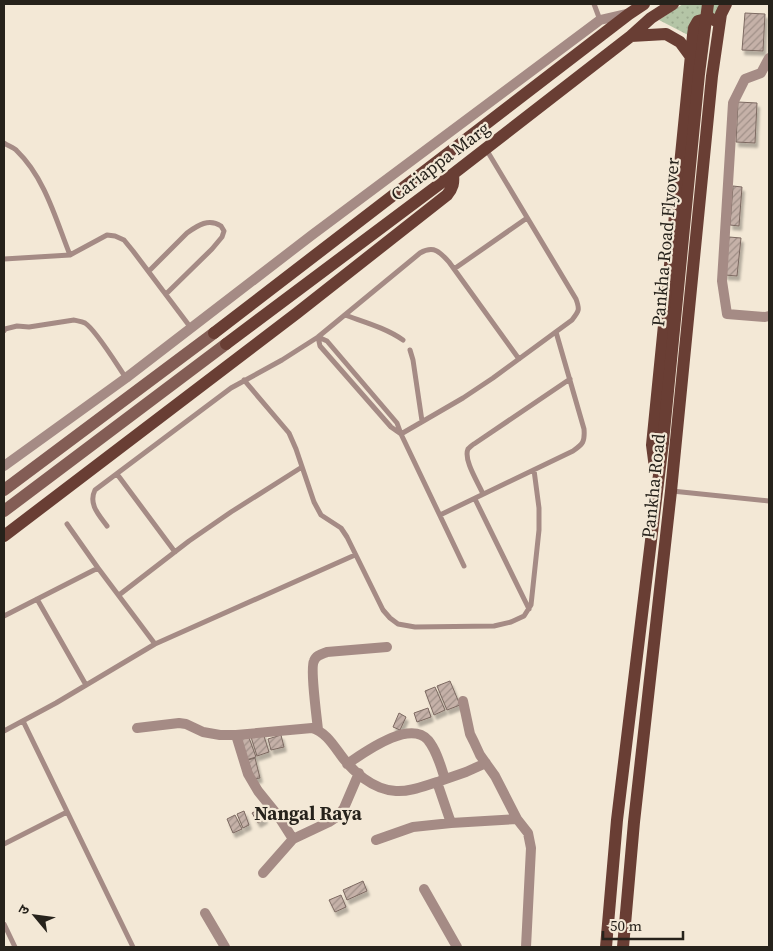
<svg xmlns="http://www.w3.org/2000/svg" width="773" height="951" font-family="'Source Serif 4','Noto Sans Devanagari',serif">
	<defs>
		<pattern id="park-dots" width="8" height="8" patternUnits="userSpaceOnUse" patternTransform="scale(1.25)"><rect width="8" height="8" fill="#b4c5a6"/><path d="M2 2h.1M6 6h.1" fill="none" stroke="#9ba98e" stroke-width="1.8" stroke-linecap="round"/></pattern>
		<pattern id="building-hatch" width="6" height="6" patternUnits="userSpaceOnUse" patternTransform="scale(1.25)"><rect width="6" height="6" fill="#c5b1a8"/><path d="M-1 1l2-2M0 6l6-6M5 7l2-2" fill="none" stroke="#a09088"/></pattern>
		<filter id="shadow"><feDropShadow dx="2.5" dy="4.5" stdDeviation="1" flood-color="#0004"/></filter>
	</defs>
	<rect width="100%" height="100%" fill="#f3e8d6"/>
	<path fill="url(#park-dots)" d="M683,4H722L716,17L688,35L659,20Z"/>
	<path fill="url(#building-hatch)" stroke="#7c6961" filter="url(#shadow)" d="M745,13L765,14L763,51L742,50Z
		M738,102L757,103L755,143L736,142Z
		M733,186L742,187L739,226L730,225Z
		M729,237L741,238L737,276L725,275Z
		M450,681L460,705L447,710L437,686Z
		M435,687L445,710L434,715L425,691Z
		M428,708L431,717L417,722L414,713Z
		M399,713L406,717L400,730L393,727Z
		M263,733L269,752L257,756L251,737Z
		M248,735L256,757L246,760L239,739Z
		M281,735L284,747L271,750L268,739Z
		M255,758L260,778L254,779L248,760Z
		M260,809L265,819L258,823L252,813Z
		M244,811L249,825L243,828L237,814Z
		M235,815L242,829L233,833L227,819Z
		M363,881L367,891L347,900L343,890Z
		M341,895L346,907L335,912L329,900Z"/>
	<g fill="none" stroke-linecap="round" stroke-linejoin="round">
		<path stroke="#a58b85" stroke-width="5" d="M594,4L600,20
			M4,143C8,146 14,147 17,151C45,178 56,220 70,255
			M4,259L70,255L107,235L115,236L124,240L133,251L191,328
			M454,269L527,218
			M149,271L187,233C198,225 209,218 221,226L224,231L222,237L212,249L166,294
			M345,315C364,322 386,328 403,340
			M4,331L5,329L17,326L29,327L74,320C77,321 81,321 85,323C96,330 117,365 126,378
			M318,337L327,341L397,423L401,434L464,566
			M318,337L320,346L391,427L401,434
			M410,350L413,360L422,421
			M244,380L289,433L296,449L314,502L321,515L341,528L347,537L383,610L390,618L398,624L415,627L494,626L511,622L524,616L531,605L539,530V508L534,470
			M401,434L463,398L493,378L572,320C579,311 580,310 576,299L486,149
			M117,474L175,552
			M672,491L769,501
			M483,494C479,484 463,460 468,449C469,448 473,444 474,444L570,379
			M475,499L529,609
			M440,515L573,451C583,444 585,442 584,429L556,332
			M67,524L98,568L155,644
			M107,526C99,515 88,504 95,490L231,388L282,360L318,337L420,253C434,245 440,252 449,262L519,359
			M119,595L189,541L231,512L302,467
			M37,599L86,685
			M4,616L98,568
			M23,721L133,947
			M4,731L56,703L155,644L355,555
			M4,844L67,812
			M4,924L15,947"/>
		<path stroke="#a58b85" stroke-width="10" d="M769,58L761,73L745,79L733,103L722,281L727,314L765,317L769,316
			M4,466L126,378L312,235L600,20L626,14
			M463,701L470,734L474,742L480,755L495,776L517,819
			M137,728L179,723L186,724L203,732L220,735H236L312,728C325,732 332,743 340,754C352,771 373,790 396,791C410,792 424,786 437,782L451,823L517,819L528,833L531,848L526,947
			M318,730C317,719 310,668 314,661C316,655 322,654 327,652L387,647
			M236,735L248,774L258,791L279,817L293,839
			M347,764C364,753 409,719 428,740C437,751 441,767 445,779
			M440,781L466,772L486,763
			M376,840L413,827L451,823
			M263,873L293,839L329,822L338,816L344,808L359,773
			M424,889L457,947
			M205,913L225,947"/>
		<path stroke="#835d55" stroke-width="12" d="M4,490L214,333
			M4,511L226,344"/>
		<path stroke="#693e34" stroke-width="12" d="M631,36L666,34L680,42L691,57
			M214,333L629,14L644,4
			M226,344L453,174L631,36L651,18L673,4
			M655,468L652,445L693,35L694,28L698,21L710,18L716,21
			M4,536L297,313L447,195C453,188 454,183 453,174
			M606,947L617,820L663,442
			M623,947L634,822L671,491L712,76L721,14L726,4"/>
		<path stroke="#693e34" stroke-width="12" d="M663,442L699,74L708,4"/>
	</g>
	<g text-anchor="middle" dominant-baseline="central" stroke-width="4.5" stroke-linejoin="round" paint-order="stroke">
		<g font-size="18" fill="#26221b" stroke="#f3e8d6">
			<text transform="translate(440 161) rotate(-37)">Cariappa Marg</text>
			<text transform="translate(665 242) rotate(-85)">Pankha Road Flyover</text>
			<text transform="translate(653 486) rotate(-84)">Pankha Road</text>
		</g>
		<g font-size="19" font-weight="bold" fill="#26221b" stroke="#f3e8d6">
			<text x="308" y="813">Nangal Raya</text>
		</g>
	</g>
	<rect width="773" height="951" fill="none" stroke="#26221b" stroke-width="10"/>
	<g transform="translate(35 916) rotate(299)" stroke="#f3e8d6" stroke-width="4" paint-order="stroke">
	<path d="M0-4L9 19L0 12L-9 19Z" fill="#26221b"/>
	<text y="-8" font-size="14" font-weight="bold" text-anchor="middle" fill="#26221b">उ</text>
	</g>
	<path d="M603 931v8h80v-8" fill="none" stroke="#26221b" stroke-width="2.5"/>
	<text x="610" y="931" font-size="15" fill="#26221b" stroke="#f3e8d6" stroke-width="4" paint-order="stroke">50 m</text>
</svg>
